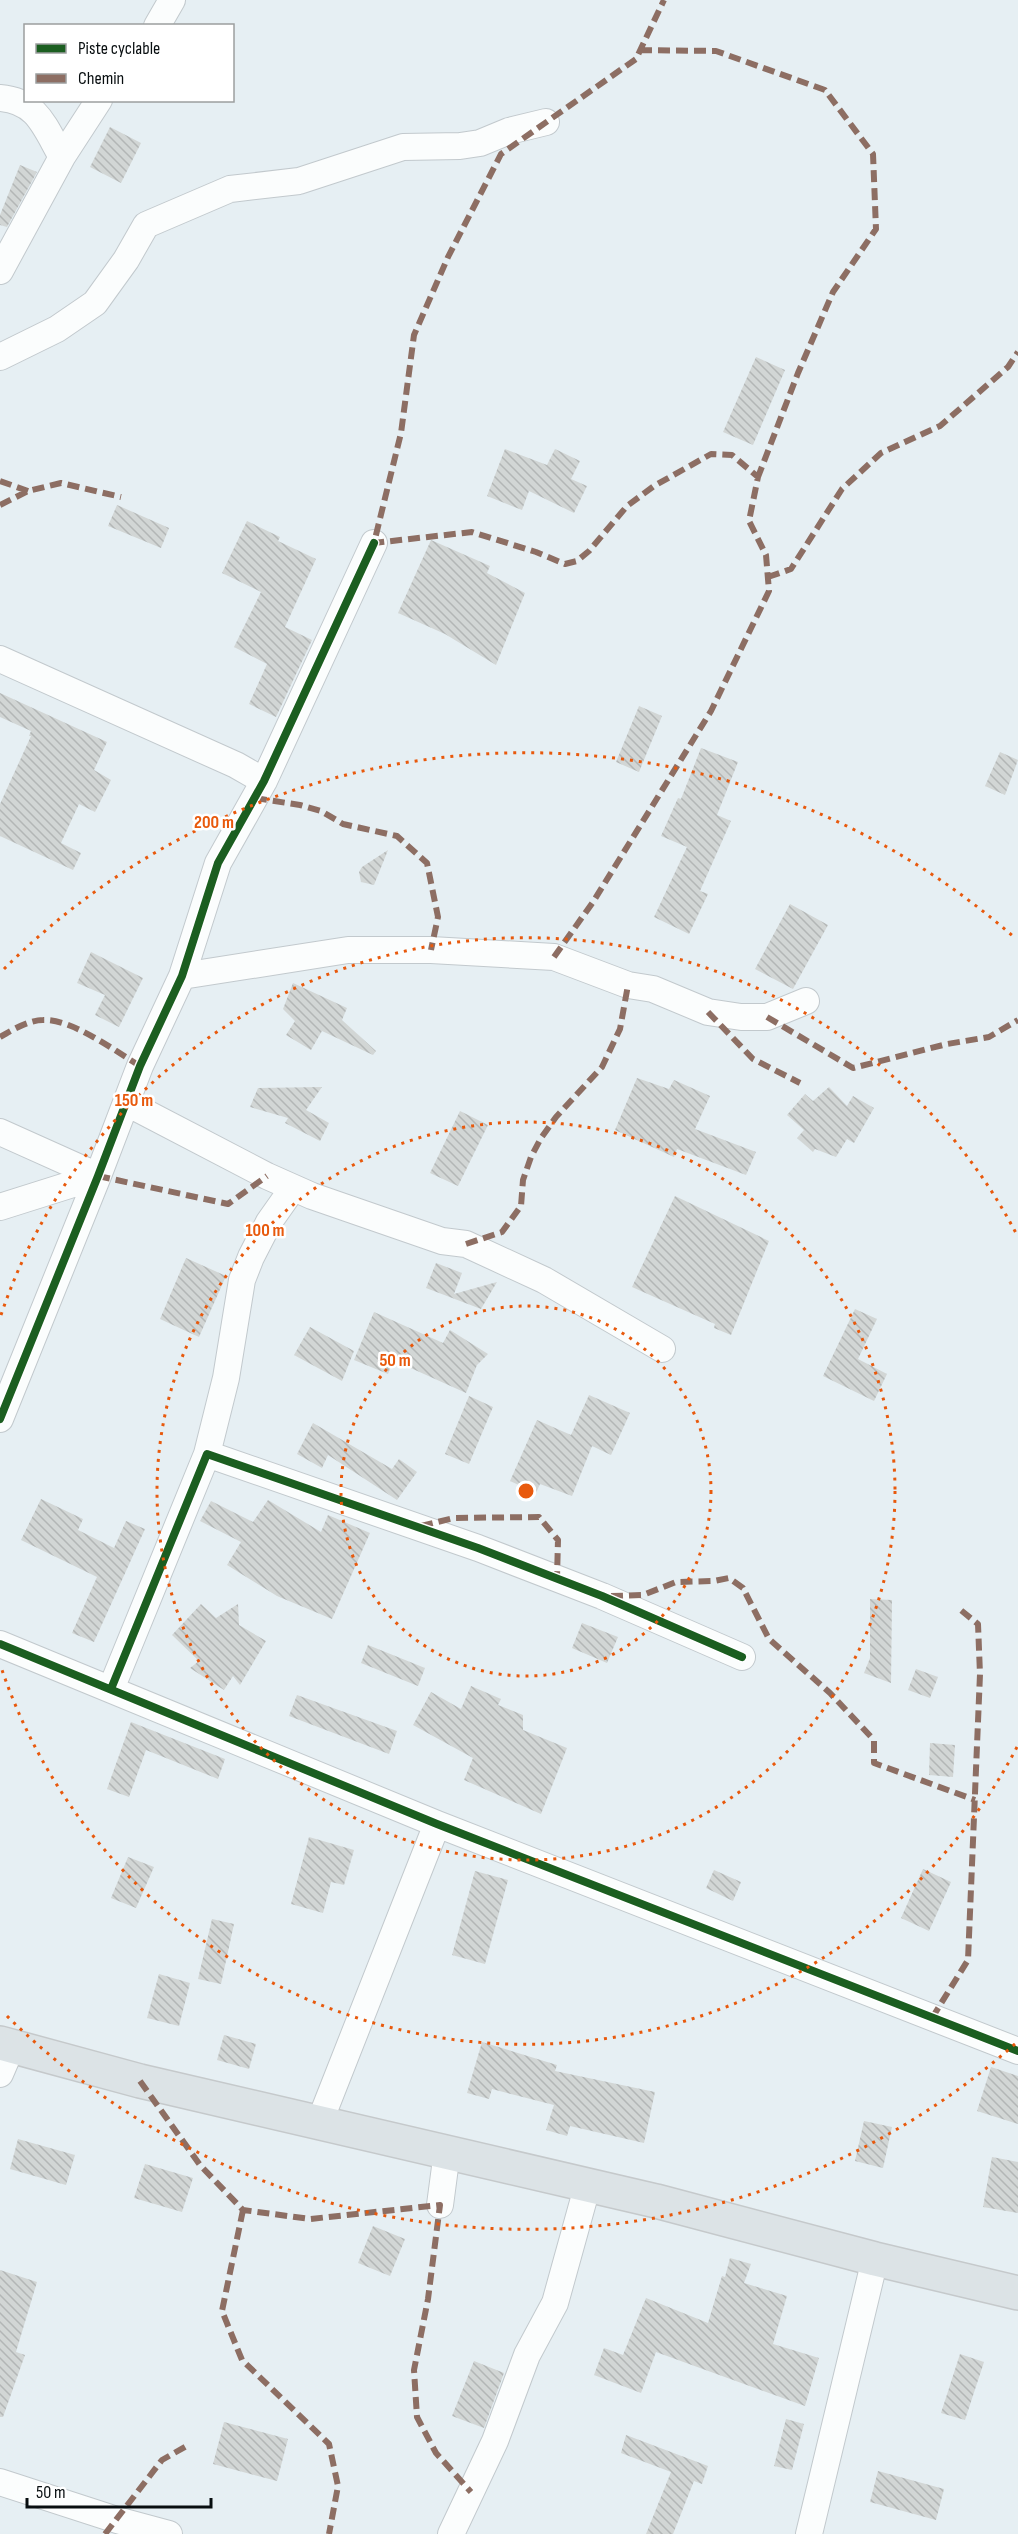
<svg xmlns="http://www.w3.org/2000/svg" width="1018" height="2534" font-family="'Sofia Sans Condensed',sans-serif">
	<defs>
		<pattern id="building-back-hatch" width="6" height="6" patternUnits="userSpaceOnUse" patternTransform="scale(1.5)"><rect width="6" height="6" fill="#d2d6d5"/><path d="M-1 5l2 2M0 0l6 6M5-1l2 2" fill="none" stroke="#b3b6b6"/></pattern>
	</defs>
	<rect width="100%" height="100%" fill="#e6eff3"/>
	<path fill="url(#building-back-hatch)" d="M110,127L141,143L121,183L90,167Z
		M20,165L37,172L7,227L0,225V215Z
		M756,357L785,370L753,445L723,432Z
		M505,449L547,465L555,449L580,461L571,479L587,486L574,513L529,491L522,510L487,496Z
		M117,505L169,528L161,548L108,526Z
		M247,521L280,537L278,541L316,559L285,627L312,640L276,717L249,704L267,664L234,647L261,592L222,573Z
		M431,540L490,566L487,573L525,593L496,665L445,634L398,613Z
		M0,693L107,742L94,770L111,780L95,812L79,804L61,843L81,853L73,870L0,836V804L31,736H29L31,731L0,717Z
		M639,706L662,716L639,772L616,762Z
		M701,748L738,762L717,815L731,821L700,891L708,894L689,934L654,917L687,847L661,836L678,798L681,799Z
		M1000,752L1018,760L1005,795L985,786Z
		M388,850L374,885L361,882L359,872L362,867Z
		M790,904L828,925L793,989L755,969Z
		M91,952L143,978L119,1027L95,1015L105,995L77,983Z
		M293,983L347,1008L342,1020L376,1051L373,1055L322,1031L311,1050L286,1035L295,1021L283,1009Z
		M637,1078L669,1089L674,1080L710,1096L695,1129L756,1152L746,1175L677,1149L674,1157L615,1130Z
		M322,1087L306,1110L329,1123L320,1141L285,1123L288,1118L250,1107L258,1088Z
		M829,1087L847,1106L853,1096L874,1108L854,1143L847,1139L836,1157L815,1149L813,1152L797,1138L804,1130L787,1115L805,1094L813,1101Z
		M460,1111L488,1125L458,1186L430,1173Z
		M675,1196L769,1241L731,1335L714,1328L715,1324L632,1287Z
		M186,1258L226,1276L199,1337L160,1319Z
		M436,1263L462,1273L454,1294L497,1282L481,1309L426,1288Z
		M855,1309L877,1319L858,1359L887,1374L874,1401L823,1376Z
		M374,1312L443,1343L450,1330L488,1354L477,1365L466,1393L393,1360L388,1374L354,1360Z
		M310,1327L354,1351L342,1381L294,1355Z
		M589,1395L630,1413L611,1455L592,1446L572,1496L540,1484L536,1493L510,1481L537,1420L571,1435Z
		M469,1396L493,1407L469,1464L445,1454Z
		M313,1423L392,1469L399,1459L417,1472L397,1500L328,1455L322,1468L297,1454Z
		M41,1499L83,1519L78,1530L114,1548L126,1521L145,1529L94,1642L72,1633L97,1577L21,1540Z
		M268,1500L321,1532L328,1515L370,1533L332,1619L277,1596L227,1565L241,1542L200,1521L211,1501L253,1522Z
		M870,1599L892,1600L891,1683L864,1673L870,1658Z
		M201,1604L216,1618L238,1604L239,1625L266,1641L240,1685L233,1676L224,1690L190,1668L199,1661L172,1635Z
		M582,1623L618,1637L607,1663L572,1648Z
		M368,1645L425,1668L418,1686L361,1663Z
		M916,1669L938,1677L930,1698L908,1690Z
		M471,1686L501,1699L498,1705L523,1715V1730L567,1748L541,1814L464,1780L473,1758L413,1725L431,1692L461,1709Z
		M297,1695L397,1731L389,1754L289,1716Z
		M131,1722L225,1759L218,1779L146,1750L129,1797L107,1789Z
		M930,1743L955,1745L953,1777L929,1775Z
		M309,1837L354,1850L344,1885L331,1882L323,1913L291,1904Z
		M128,1857L154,1867L136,1908L111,1898Z
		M923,1869L951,1882L929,1931L901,1918Z
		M714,1870L741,1882L733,1901L706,1888Z
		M475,1871L508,1880L485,1964L452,1955Z
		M212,1919L234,1924L221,1984L198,1979Z
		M159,1974L190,1983L179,2026L147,2018Z
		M224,2035L256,2044L249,2069L217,2060Z
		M482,2042L557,2065L555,2071L655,2092L644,2143L570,2126L567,2136L546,2130L554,2105L492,2089L489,2099L467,2093Z
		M991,2067L1018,2076V2124L977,2111Z
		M864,2121L892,2127L883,2168L855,2161Z
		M18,2139L75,2155L66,2185L10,2169Z
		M992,2157L1018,2162V2213L983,2207Z
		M145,2164L193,2178L182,2212L134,2198Z
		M373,2226L405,2239L390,2276L358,2263Z
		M730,2258L751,2264L744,2283L787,2296L773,2344L819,2358L805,2406L656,2352L641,2393L594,2375L604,2348L623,2355L646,2298L708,2323L722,2276L725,2277Z
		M0,2270L37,2282L16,2352L25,2355L3,2417H0Z
		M960,2354L984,2362L965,2420L941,2413Z
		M474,2361L504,2373L484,2428L452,2416Z
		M786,2419L804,2424L792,2470L774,2466Z
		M224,2422L288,2439L277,2481L213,2464Z
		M626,2435L708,2466L702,2484L694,2481L673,2534H646L671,2472L621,2453Z
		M878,2471L944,2489L936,2520L870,2502Z"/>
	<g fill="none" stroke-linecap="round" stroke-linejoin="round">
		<g stroke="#c2c9cd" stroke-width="28">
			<path id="street" d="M157,26L172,0
				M0,98C38,101 45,128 62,157
				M0,271L62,157L99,100
				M0,357L57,329L95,303L126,260L146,225L230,189L299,181L403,147L460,146L480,143L509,131L546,122
				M0,659L236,765L264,781
				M182,976L348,950H431L554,957L628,985L653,989L708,1012L741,1017H767L806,1001
				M127,1103L267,1176L312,1196L442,1241L466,1244L544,1280L662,1349
				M0,1132L98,1176
				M0,1207L98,1176
				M0,1419L98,1176L140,1066L182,976L218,863L264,781L374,543
				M207,1454L226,1378L242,1280L251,1257L269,1222L293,1188
				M0,1644L437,1824L1018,2051
				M111,1689L207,1454L478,1548L602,1596L742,1657
				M0,2074L12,2046
				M320,2121L437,1824
				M440,2205L447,2152
				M0,2482L117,2520L169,2534
				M451,2534L495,2441L527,2355L555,2303L588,2184
				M809,2534L875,2259"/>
		</g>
		<g stroke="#c5c9cb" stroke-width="36">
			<path id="primary" d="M0,2043L140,2081L656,2201L875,2259L1018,2293"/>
		</g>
		<use href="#street" stroke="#fbfdfd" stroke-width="26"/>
		<use href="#primary" stroke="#dce3e6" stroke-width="33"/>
		<path stroke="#8d6e63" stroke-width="6" stroke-dasharray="12 6" stroke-linecap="butt" d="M640,50L716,51L825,90L873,154L876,229L833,292L798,373L758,477
			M0,481L28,491
			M0,505L28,491L61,483L121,497
			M768,577L791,569L842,489L881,453L940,426L1008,367L1018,352
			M255,798L300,805L321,811L343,824L397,836L427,863L438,917L431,950
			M554,957L593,902L711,711L769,591L766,555L749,521L758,477L732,455L711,454L654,486L627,506L589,551L577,561L565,564L536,552L472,532L374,543L401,433L414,335L448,257L501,154L636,59L664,0
			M708,1012L753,1059L800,1083
			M767,1017L853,1068L947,1044L989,1037L1018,1020
			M0,1037C12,1030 29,1020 43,1020C73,1019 115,1051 140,1066
			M98,1176L228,1204L267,1176
			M466,1244L502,1232L521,1206L523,1180L531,1157L541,1138L556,1117L602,1067L620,1029L628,985
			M421,1526L454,1518L539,1517L558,1540L557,1578
			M611,1596L643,1595L676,1582L714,1581L729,1578L743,1588L769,1639L830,1693L874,1740V1763L975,1800
			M932,2018L968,1960L980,1674L978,1624L957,1607
			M140,2081L200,2165L243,2210L310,2219L440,2205L428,2299L414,2370L417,2417L436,2453L471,2492
			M243,2210L222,2311L242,2360L329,2444L338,2486L329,2534
			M105,2534L162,2460L190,2444"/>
		<g stroke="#fff" stroke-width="11">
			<path id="cycleway" d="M0,1419L98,1176L140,1066L182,976L218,863L264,781L374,543
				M0,1644L437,1824L1018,2051
				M111,1689L207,1454L478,1548L602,1596L742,1657"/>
		</g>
		<use href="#cycleway" stroke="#1b5e20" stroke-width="8"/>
	</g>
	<g fill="none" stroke="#e8590c" stroke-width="3" stroke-dasharray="3 6">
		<circle cx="526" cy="1491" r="185"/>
		<circle cx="526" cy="1491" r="369"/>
		<path d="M1017 1747A554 554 0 0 1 1 1667M1 1315A554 554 0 0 1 1017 1235"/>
		<path d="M1015 2044A738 738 0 0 1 4 2013M4 969A738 738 0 0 1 1015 938"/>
	</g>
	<circle cx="526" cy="1491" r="9" fill="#e8590c" stroke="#fff" stroke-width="3"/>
	<g font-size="18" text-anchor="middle" font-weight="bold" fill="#e8590c" stroke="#fff" stroke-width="5" stroke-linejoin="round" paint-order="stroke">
		<text x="214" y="828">200 m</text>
		<text x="134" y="1106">150 m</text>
		<text x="265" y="1236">100 m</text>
		<text x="395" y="1366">50 m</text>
	</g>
	<rect x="24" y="24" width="210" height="78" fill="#ffffff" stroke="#9c9f9f" stroke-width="1.5"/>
	<rect x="36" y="44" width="30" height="9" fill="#1b5e20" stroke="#9c9f9f" stroke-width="1.5"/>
	<text x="78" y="54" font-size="18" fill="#080e10">Piste cyclable</text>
	<rect x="36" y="74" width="30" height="9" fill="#8d6e63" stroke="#9c9f9f" stroke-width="1.5"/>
	<text x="78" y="84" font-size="18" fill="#080e10">Chemin</text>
	<path d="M27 2498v9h184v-9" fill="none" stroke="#080e10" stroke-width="3"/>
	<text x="36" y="2498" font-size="18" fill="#080e10" stroke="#ffffff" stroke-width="4.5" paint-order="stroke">50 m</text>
</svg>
